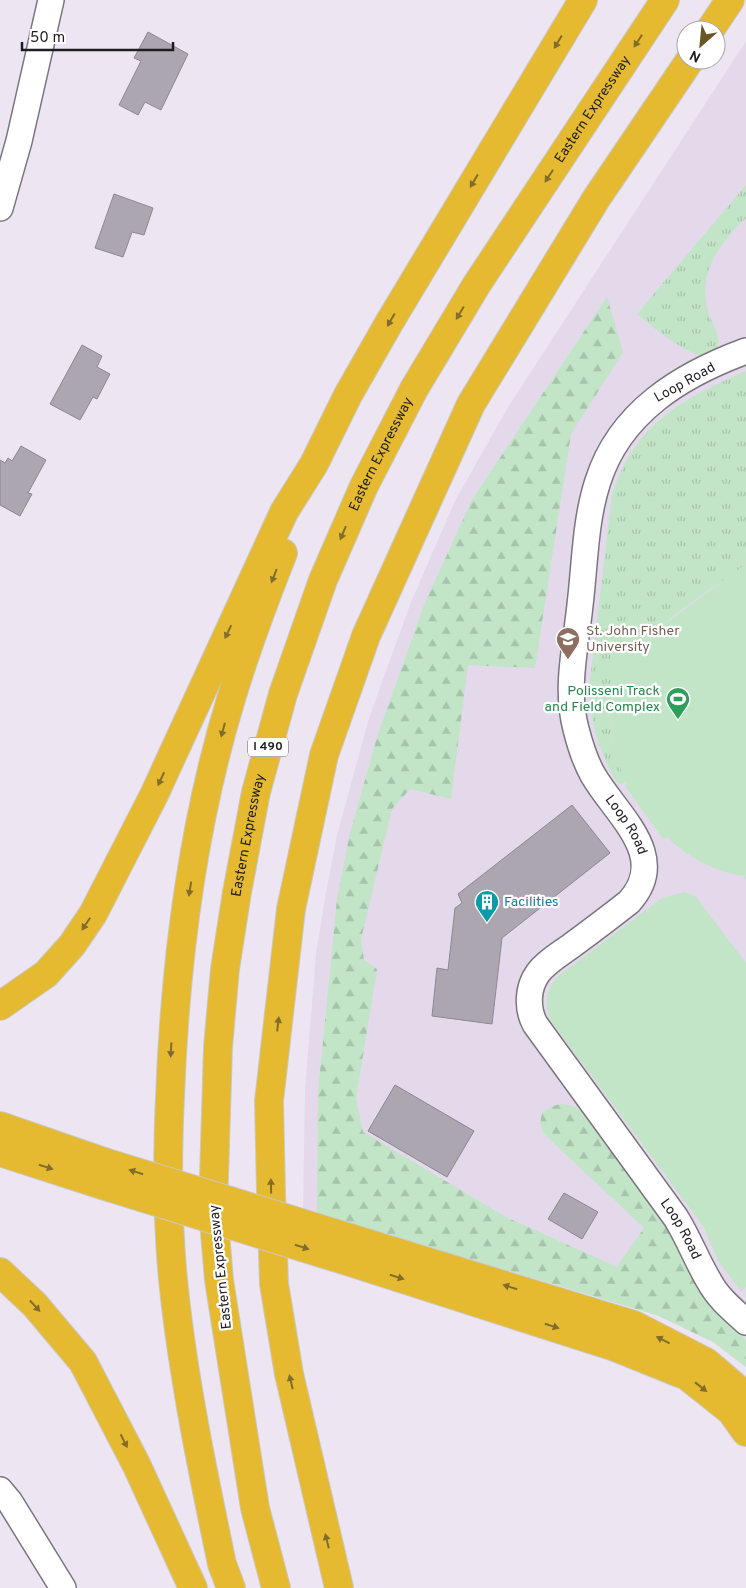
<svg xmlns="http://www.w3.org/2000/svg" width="746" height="1588" font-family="Overpass,sans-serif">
	<defs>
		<pattern id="grass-tufts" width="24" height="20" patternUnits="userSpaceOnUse" patternTransform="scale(1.25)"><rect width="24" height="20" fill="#c2e4c7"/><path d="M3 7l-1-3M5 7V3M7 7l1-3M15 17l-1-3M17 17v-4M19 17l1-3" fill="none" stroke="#a6c3ab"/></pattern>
		<pattern id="forest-firs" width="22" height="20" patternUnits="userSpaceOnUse" patternTransform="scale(1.25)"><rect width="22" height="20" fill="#c2e4c7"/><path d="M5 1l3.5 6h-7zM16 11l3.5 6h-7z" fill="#a6c3ab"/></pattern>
	</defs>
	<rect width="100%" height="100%" fill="#ede6f2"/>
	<path fill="#e4d9eb" d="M746,41V1367L713,1342L659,1316L303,1209L305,1089L316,954L325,898L337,835L369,718L411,602L455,501L508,407Z"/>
	<path fill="url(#grass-tufts)" d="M746,185V218C718,245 696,274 709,315C713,324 721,337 718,347C711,378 648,323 637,314Z
		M746,371V564C666,623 574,665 626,781L622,784L617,783C600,753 590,723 589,689L612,495C635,423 681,400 746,371Z"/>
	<path fill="url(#forest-firs)" d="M607,297L623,352L571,434L535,668L468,665L451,799L410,789L392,809L361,939L364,960L377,969L356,1099L363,1132L506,1217L617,1267L644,1228L544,1134L540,1124L542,1113C556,1102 564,1102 580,1109L666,1227C678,1245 684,1267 696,1285C710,1306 728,1323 746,1340V1367L713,1342L659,1316L317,1213L318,1092L337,899L349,837L377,737L424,605L472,500Z"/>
	<path fill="#c2e4c7" d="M746,564V880L743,876C714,871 688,858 667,837L663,839L625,786L627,784C611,749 605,711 619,675L608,669L615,655L626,662L652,633Z
		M685,892L696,897L746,963V1287L741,1291L719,1262L703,1226L551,1021C543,1004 546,992 557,977L662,898Z"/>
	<path fill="#aca6b1" stroke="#8d8792" d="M148,32L188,54L161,110L145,102L138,115L119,105L141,61L134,58Z
		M114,194L153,208L144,235L132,232L123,257L95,248Z
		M82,345L102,356L97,367L110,374L97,399L93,397L80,420L50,404Z
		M21,446L46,460L28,493L32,494L20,516L0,505V460L5,463L8,458L12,461Z
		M572,805L610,853L502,938L492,1024L432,1016L437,968L448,970L455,908L462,903L458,894Z
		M395,1085L474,1131L447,1177L368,1131Z
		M564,1193L598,1212L582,1239L548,1219Z"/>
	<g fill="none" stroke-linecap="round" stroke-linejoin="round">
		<g stroke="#7b757f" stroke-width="28">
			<g id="street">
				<path d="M0,208L19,141L51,0"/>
				<path id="s1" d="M746,351C681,375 620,412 598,481C585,520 585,564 580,605C576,645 565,689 576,729C580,745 585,761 593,775C616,815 671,856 629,902C610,917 590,932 571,946C560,954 546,962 538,973C527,988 527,1009 535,1024L676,1218C689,1239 697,1261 709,1281C718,1298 733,1310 746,1322"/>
				<path d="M0,1490L10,1502L63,1588"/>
			</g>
		</g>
		<g stroke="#c9c9ca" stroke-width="30">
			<g id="highway">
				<path d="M710,30L730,0"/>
				<path d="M0,1006L46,974L72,945L93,914L154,795L284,512L314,464L348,395L389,323L583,0"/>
				<path d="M0,1126L104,1162"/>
				<path d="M0,1152L105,1186"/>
				<path d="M350,1238L634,1325L706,1362L746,1396"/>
				<path d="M350,1262L615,1347L687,1376L731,1411L746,1432"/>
				<path d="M0,1272L35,1305L83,1362L136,1464L193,1588"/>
				<path d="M231,1588L222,1564C203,1473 184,1382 174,1289C167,1225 167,1161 170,1097C175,964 192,827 231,699C246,649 264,601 283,553"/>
				<path id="s2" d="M276,1588L255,1508L219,1280L213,1210L218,1047L225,969L237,892L256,792L283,694L323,580L364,486L414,389L477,284L665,0"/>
				<path d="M339,1588L289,1374L274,1284L271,1192L269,1101L291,909L324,755L366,636L471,404L596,199L690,60"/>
			</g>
		</g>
		<use href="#street" stroke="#fff" stroke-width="25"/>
		<use href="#highway" stroke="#e5ba31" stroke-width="28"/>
		<g stroke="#c9c9ca" stroke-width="30" stroke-linecap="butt">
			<path id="highway-bridge" d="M104,1162L350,1238
				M105,1186L350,1262"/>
		</g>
		<use href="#highway-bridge" stroke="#e5ba31" stroke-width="28"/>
	</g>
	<defs><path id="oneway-solid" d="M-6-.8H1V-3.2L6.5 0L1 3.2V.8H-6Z" transform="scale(1.25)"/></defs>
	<g fill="#826c2a">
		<use href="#oneway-solid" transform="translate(638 41) rotate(123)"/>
		<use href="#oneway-solid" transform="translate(558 42) rotate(121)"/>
		<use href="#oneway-solid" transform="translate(549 176) rotate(123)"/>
		<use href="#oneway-solid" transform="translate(474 181) rotate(121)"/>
		<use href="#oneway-solid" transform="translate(460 313) rotate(121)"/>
		<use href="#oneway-solid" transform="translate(391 320) rotate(120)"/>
		<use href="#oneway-solid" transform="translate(343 533) rotate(113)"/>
		<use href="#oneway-solid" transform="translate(274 576) rotate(111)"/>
		<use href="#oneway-solid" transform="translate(228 632) rotate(115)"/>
		<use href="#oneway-solid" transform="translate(223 730) rotate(105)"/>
		<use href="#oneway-solid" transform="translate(161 779) rotate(115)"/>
		<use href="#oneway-solid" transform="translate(190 889) rotate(99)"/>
		<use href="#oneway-solid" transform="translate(86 924) rotate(124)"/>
		<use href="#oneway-solid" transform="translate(278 1024) rotate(-83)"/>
		<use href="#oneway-solid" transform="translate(171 1050) rotate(93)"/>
		<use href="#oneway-solid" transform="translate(46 1167) rotate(18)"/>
		<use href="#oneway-solid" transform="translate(136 1172) rotate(-163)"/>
		<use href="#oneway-solid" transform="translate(271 1186) rotate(-91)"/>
		<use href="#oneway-solid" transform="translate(302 1247) rotate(17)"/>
		<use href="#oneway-solid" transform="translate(397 1277) rotate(18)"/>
		<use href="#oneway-solid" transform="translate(510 1287) rotate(-163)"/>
		<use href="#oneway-solid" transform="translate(35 1306) rotate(47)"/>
		<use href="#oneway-solid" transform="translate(552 1326) rotate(18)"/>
		<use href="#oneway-solid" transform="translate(663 1340) rotate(-153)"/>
		<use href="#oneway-solid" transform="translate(291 1382) rotate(-103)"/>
		<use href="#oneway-solid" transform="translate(701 1387) rotate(38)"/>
		<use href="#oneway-solid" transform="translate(124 1441) rotate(63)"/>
		<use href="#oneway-solid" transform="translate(327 1541) rotate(-104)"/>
	</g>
	<defs>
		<g id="university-pin" transform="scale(1.25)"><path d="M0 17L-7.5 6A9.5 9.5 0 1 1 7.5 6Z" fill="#8d6e63" stroke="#fff"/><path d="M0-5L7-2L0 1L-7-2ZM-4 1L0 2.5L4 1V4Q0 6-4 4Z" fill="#fff"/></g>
		<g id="stadium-pin" transform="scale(1.25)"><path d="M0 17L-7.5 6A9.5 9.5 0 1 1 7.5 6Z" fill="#2e9e5b" stroke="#fff"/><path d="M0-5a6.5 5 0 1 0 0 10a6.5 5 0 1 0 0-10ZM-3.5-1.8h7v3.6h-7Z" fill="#fff"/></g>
		<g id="building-pin" transform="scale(1.25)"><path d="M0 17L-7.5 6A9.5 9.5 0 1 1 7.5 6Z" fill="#0f9aa8" stroke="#fff"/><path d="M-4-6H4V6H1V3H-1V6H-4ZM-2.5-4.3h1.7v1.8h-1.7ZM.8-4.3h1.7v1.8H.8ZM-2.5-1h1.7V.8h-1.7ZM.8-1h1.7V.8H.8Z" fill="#fff"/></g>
	</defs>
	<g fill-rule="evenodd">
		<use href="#university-pin" x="568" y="639"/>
		<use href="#stadium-pin" x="678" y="699"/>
		<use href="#building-pin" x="487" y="902"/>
	</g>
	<g text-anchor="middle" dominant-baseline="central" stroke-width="4.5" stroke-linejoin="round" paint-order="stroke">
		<rect fill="#fff" stroke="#636164" stroke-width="1" x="248" y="737.5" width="40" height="19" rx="4"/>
		<g font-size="12" font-weight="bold" fill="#201d22">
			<text x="268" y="747">I 490</text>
		</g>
		<g font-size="14" fill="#201d22" stroke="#fff">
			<text stroke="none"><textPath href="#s2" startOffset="1571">Eastern Expressway</textPath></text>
			<text transform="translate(685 383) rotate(-29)">Loop Road</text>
			<text stroke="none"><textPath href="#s2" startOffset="1166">Eastern Expressway</textPath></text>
			<text stroke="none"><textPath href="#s1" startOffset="564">Loop Road</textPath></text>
			<text stroke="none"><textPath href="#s2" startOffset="761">Eastern Expressway</textPath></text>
			<text stroke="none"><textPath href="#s1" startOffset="1071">Loop Road</textPath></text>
			<text transform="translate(221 1267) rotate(-96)">Eastern Expressway</text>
		</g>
		<g font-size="14" fill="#785e54" stroke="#fff" text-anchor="start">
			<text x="586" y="631">St. John Fisher<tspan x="586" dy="16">University</tspan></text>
		</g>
		<g font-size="14" fill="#27864d" stroke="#fff" text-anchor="end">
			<text x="660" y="691">Polisseni Track<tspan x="660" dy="16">and Field Complex</tspan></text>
		</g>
		<g font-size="14" fill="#0d838f" stroke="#fff" text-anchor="start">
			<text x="504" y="902">Facilities</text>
		</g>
	</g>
	<g transform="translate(701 45) rotate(207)"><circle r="24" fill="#ffffff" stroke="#a6a5a7"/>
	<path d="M0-4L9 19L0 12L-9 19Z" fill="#6b5524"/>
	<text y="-8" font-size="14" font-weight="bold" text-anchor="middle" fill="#201d22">N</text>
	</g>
	<path d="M22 42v8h151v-8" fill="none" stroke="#201d22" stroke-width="2.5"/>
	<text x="30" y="42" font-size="15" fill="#201d22" stroke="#ffffff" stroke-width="4" paint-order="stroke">50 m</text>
</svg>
